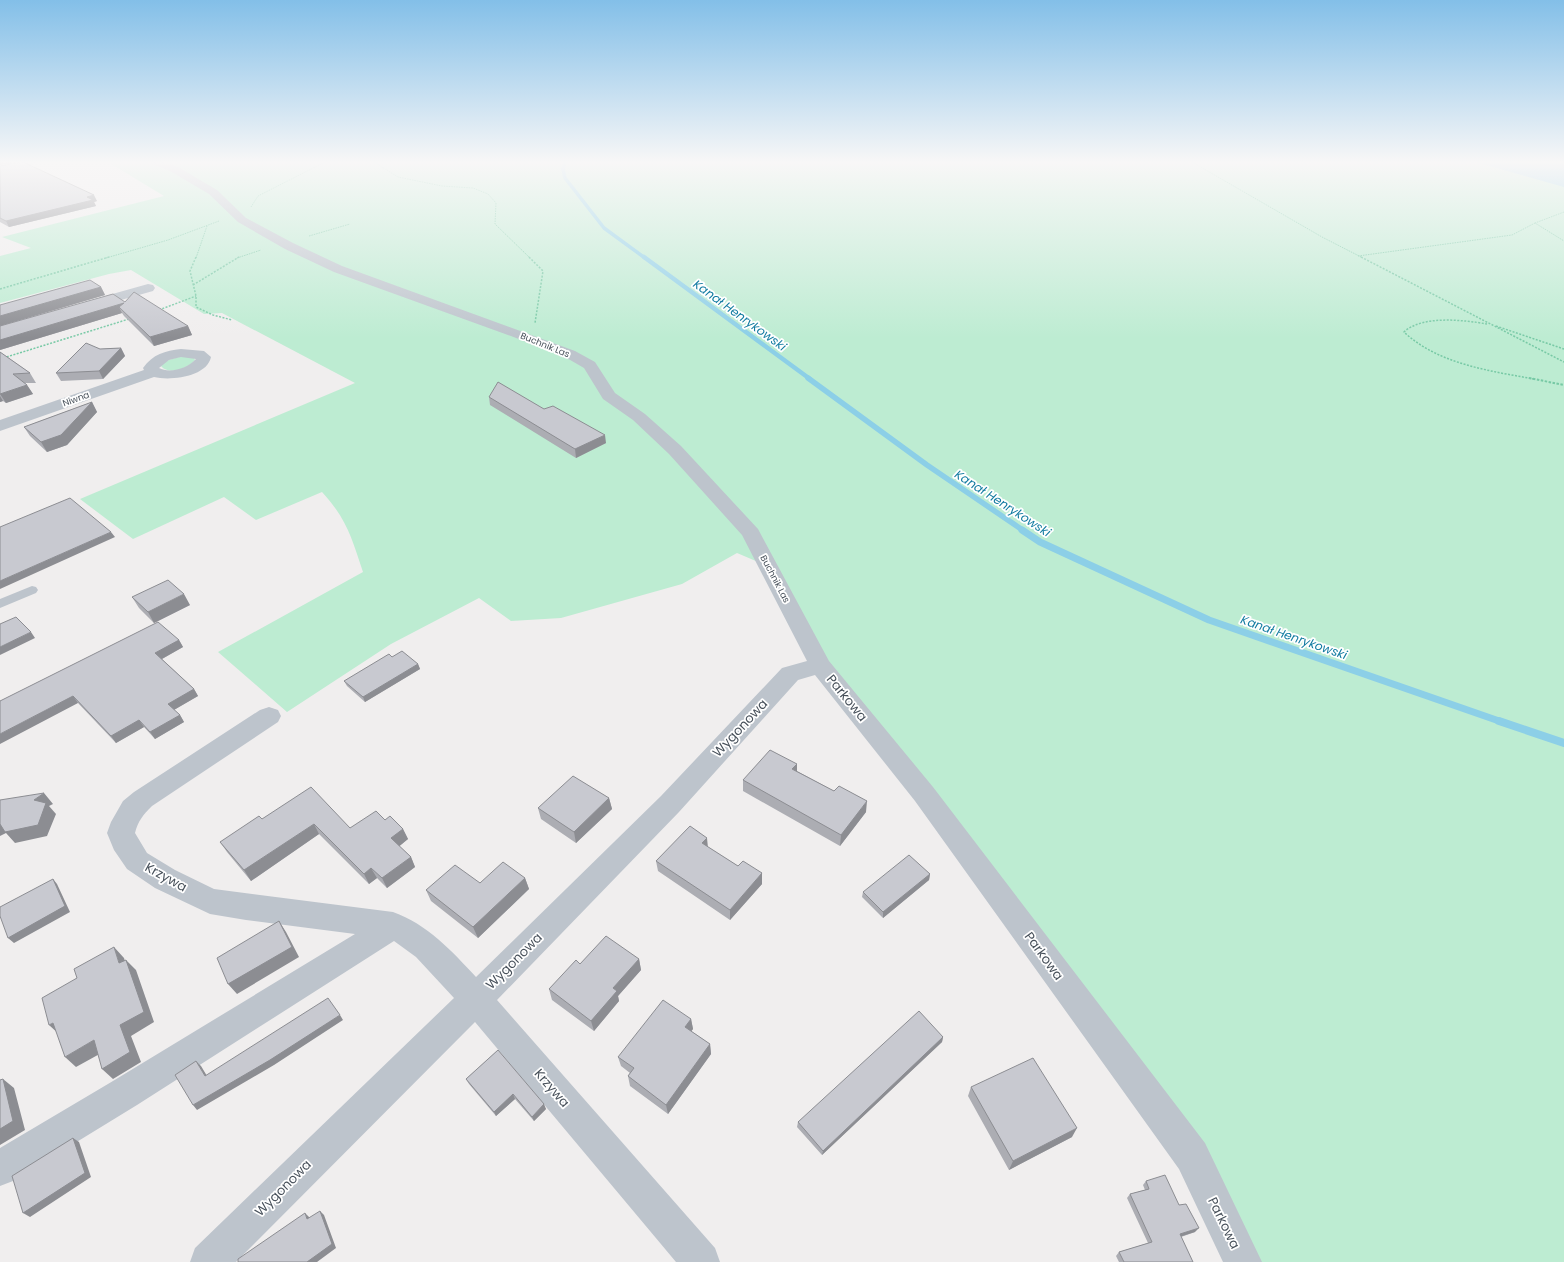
<svg xmlns="http://www.w3.org/2000/svg" width="1564" height="1262" font-family="Poppins,sans-serif">
	<rect width="100%" height="100%" fill="#f0eeee"/>
	<path fill="#bdecd2" d="M108,162H1564V1262H1255L820,653L777,570L737,553L682,584L561,618L511,621L479,598L391,644L287,712L218,652L363,572C352,539 347,519 322,492L256,520L224,497L133,539L80,499L355,383L222,313L204,314L131,270L109,274L0,303V256L31,248L2,237L164,196Z
		M184,356L194,358L195,360C188,368 169,376 161,366C166,359 176,358 184,356Z"/>
	<path fill="#8ccfe7" d="M1475,162H1564V187L1479,163Z"/>
	<g fill="none" stroke-linecap="round" stroke-linejoin="round">
		<path stroke="#8ccfe7" stroke-width="3.5" d="M565,162L563,169L565,178L604,228L645,258"/>
		<path stroke="#8ccfe7" stroke-width="4.5" d="M644,257L810,379"/>
		<path stroke="#8ccfe7" stroke-width="5.5" d="M808,378L927,465L1024,531"/>
		<path stroke="#8ccfe7" stroke-width="7" d="M1022,530L1040,542L1209,620L1502,722"/>
		<path stroke="#8ccfe7" stroke-width="8" d="M1499,721L1564,743"/>
		<path stroke="#77c9a5" stroke-width="1" stroke-dasharray="1.5 1" stroke-linecap="butt" d="M374,162L398,177L442,186L473,188L488,194L496,203L495,224L530,258
			M1192,162L1322,237L1363,258
			M251,207L258,196L325,162
			M1564,212L1535,223L1564,241
			M309,236L350,224
			M1358,256L1512,235L1535,223
			M106,258L168,240L219,221
			M196,258L207,226
			M237,258L261,250"/>
		<path stroke="#77c9a5" stroke-width="1.5" stroke-dasharray="2 1.5" stroke-linecap="butt" d="M196,257L190,271L196,296V307L213,315L232,320
			M529,257L543,271L535,323
			M1361,257L1564,362
			M193,285L239,257
			M0,289L109,257
			M159,310L196,296
			M1487,324C1464,320 1422,315 1404,332C1438,364 1490,371 1534,379
			M1496,326L1564,349
			M0,359L129,319"/>
		<path stroke="#77c9a5" stroke-width="2" stroke-dasharray="2.5 1.5" stroke-linecap="butt" d="M1529,378L1564,385"/>
		<path fill="#bdc4cc" fill-rule="evenodd" d="M31,162H41L0,171V167Z
			M32,586L36,587L38,590L36,593L0,608V599Z"/>
		<path fill="#bdc4cc" fill-rule="evenodd" d="M151,162H164L178,167L217,190L246,218L293,243L342,266L575,351L595,362L615,393L645,414L681,446L758,529L829,661L933,787L1205,1143L1262,1262H1223L1179,1169L915,801L815,675L798,680L679,812L497,1000L715,1248L720,1262H676L475,1022L236,1262H190L195,1248L454,998L416,957L394,941L137,1105L13,1181L0,1186V1148L113,1081L355,934L246,920L210,914L155,888L127,869L114,850L107,833L111,822L123,801L134,792L260,710L269,707L278,710L281,716L278,722L152,806C143,815 138,821 135,833L147,853L175,870L214,889L393,912C427,924 452,951 476,977L661,796L782,668L807,661L742,535L669,454L633,420L603,399L584,368L565,357L511,336L334,272L285,249L238,222L209,194L170,171L153,164Z
			M148,284L153,285L155,288L153,291L89,309L84,308L82,305L84,302Z
			M181,349L204,351L211,357C207,377 170,381 154,377L0,431V420L144,370L143,368C153,354 165,351 181,349ZM181,357L196,359C188,368 170,374 159,368L169,360Z"/>
	</g>
	<path fill="#acadb3" d="M0,166L97,201L94,202L96,206L9,227L0,222Z
		M101,287L105,295L0,326L125,302L188,326L192,335L154,346L124,316L122,313L0,350V305Z
		M121,348L125,356L103,379L61,381L56,373L100,349Z
		M0,352L30,373L36,383H25L27,385L33,394L6,403L3,401L0,402Z
		M489,397L544,409L606,443L576,458L490,405Z
		M92,402L97,412L67,445L47,452L30,436L24,427Z
		M132,597L190,605L154,623L139,608Z
		M179,640L183,647L162,659L194,689L198,696L174,710L180,715L184,722L155,739L144,727L116,743L78,703L0,701Z
		M392,657L418,664L420,669L365,702L347,686L344,681Z
		M797,771L834,791L866,812L840,846L743,791V780Z
		M609,798L612,809L576,843L541,819L538,808Z
		M262,819L350,828L385,820L403,829L408,839L399,846L411,857L415,867L387,888L377,878L369,884L319,834L251,881L227,852L220,842Z
		M708,847L738,866L762,873V884L730,920L658,871L656,861Z
		M930,874L929,880L883,918L862,897L863,892Z
		M525,878L529,889L478,938L431,901L426,890Z
		M639,959L641,970L618,996L619,1001L594,1031L552,1000L549,989L580,964Z
		M691,1019L693,1029L691,1031L710,1044L711,1054L668,1114L630,1086L628,1076L630,1073L621,1066L618,1057Z
		M943,1037L942,1042L822,1155L797,1127L798,1122Z
		M498,1050L546,1109L534,1121L515,1099L496,1116L469,1084L466,1079Z
		M971,1087L1072,1137L1009,1170L968,1096Z
		M1146,1181L1179,1205L1195,1232L1181,1237L1193,1262H1119L1116,1256L1119,1252L1148,1243L1127,1198L1130,1194L1145,1190L1143,1185Z"/>
	<path fill="#8c8d92" d="M0,162H16V163L0,165Z
		M94,195L97,201L94,202L96,206L9,227L6,221Z
		M101,287L105,295L0,326V316Z
		M124,303L119,307L122,313L0,350V340Z
		M188,326L192,335L154,346L150,337Z
		M121,348L125,356L103,379L99,371Z
		M27,385L33,394L6,403L0,394Z
		M0,396L3,401L0,402Z
		M92,402L97,412L67,445L47,452L41,442Z
		M605,435L606,443L576,458L575,449Z
		M111,532L115,537L0,589V581Z
		M184,594L190,605L154,623L148,612Z
		M31,632L35,638L0,655V647Z
		M179,640L183,647L160,660L155,653Z
		M418,664L420,669L365,702L363,697Z
		M194,689L198,696L172,711L168,704Z
		M73,696L78,703L0,744V734Z
		M180,715L184,722L155,739L150,732Z
		M139,720L144,727L116,743L111,736Z
		M797,764V775L792,769Z
		M44,793L53,804L49,806L56,814L47,836L15,843L6,833L0,836V823Z
		M609,798L612,809L576,843L574,832Z
		M867,801L866,812L840,846L841,835Z
		M314,824L319,834L251,881L244,870Z
		M403,829L408,839L396,849L391,838Z
		M707,838L708,848L702,843Z
		M411,857L415,867L387,888L382,878Z
		M371,868L377,878L369,884L364,874Z
		M762,873V884L730,920V910Z
		M930,874L929,880L883,918V912Z
		M525,878L529,889L478,938L473,927Z
		M53,879L57,884L70,912L14,943L8,938Z
		M279,921L286,932L299,957L237,994L228,984Z
		M114,947L124,958L129,974L119,963Z
		M639,959L641,970L618,996L619,1001L594,1031L591,1021L613,988Z
		M126,960L136,970L154,1022L131,1036L141,1062L113,1079L102,1069L120,1025Z
		M340,1015L343,1020L274,1065L197,1110L193,1105Z
		M691,1019L693,1029L687,1037L685,1027Z
		M53,1023L61,1036L49,1025Z
		M943,1037L942,1042L822,1155L823,1151Z
		M94,1040L105,1051L76,1067L65,1057Z
		M710,1044L711,1054L668,1114L666,1105Z
		M196,1061L201,1066L210,1081L205,1076Z
		M3,1079L14,1088L25,1130L0,1145V1129Z
		M513,1094L515,1099L496,1116L494,1112Z
		M544,1104L546,1109L534,1121L532,1117Z
		M1077,1128L1072,1137L1009,1170L1013,1161Z
		M73,1138L79,1142L91,1177L30,1217L23,1213Z
		M320,1211L324,1215L336,1248L317,1262H307Z
		M305,1213L309,1217L312,1223L307,1219Z
		M1199,1228L1195,1232L1176,1238L1180,1234Z"/>
	<path fill="#c8c9d0" stroke="#8c8d92" d="M23,162L94,195L87,197L93,200L6,221L0,218V166Z
		M90,280L101,287L0,316V305Z
		M134,292L188,326L150,337L119,307L124,303L0,340V326L113,294L125,302Z
		M86,343L100,349L121,348L99,371L56,373Z
		M0,352L30,373L13,374L27,385L0,394Z
		M498,382L544,409L553,406L605,435L575,449L489,397Z
		M92,402L61,435L41,442L24,427Z
		M70,498L111,532L0,581V527Z
		M168,580L184,594L148,612L132,597Z
		M16,617L31,632L0,647V624Z
		M158,622L179,640L155,653L194,689L168,704L180,715L150,732L139,720L111,736L73,696L0,734V701Z
		M402,651L418,664L363,697L344,681L389,654L392,657Z
		M770,750L797,764L792,769L834,791L839,786L867,801L841,835L743,780Z
		M573,776L609,798L574,832L538,808Z
		M311,787L350,828L376,811L385,820L390,816L403,829L391,838L411,857L382,878L371,868L364,874L314,824L244,870L220,842L259,816L262,819Z
		M44,793L34,800L46,803L38,825L5,832L0,824V800Z
		M690,826L707,838L702,843L738,866L743,861L762,873L730,910L656,861Z
		M909,855L930,874L883,912L863,892Z
		M503,862L525,878L473,927L426,890L455,865L480,883Z
		M53,879L65,906L8,938L0,916V907Z
		M279,921L292,947L228,984L217,958Z
		M606,936L639,959L613,988L617,991L591,1021L549,989L576,960L580,964Z
		M114,947L119,963L126,960L144,1012L120,1025L130,1052L102,1069L94,1040L65,1057L53,1023L49,1025L42,998L77,978L74,969Z
		M328,998L340,1015L270,1060L193,1105L175,1075L196,1061L205,1076Z
		M663,1000L691,1019L685,1027L710,1044L666,1105L628,1076L634,1068L618,1057Z
		M919,1011L943,1037L823,1151L798,1122Z
		M498,1050L544,1104L532,1117L513,1094L494,1112L466,1079Z
		M1033,1058L1077,1128L1013,1161L971,1087Z
		M3,1079L13,1121L0,1129V1080Z
		M73,1138L85,1173L23,1213L12,1176Z
		M1165,1175L1179,1205L1186,1204L1199,1228L1180,1234L1193,1262H1124L1119,1252L1152,1242L1130,1194L1149,1189L1146,1181Z
		M320,1211L332,1244L307,1262H238V1259L305,1213L307,1219Z"/>
	<linearGradient id="sky" x2="0" y2="1"><stop stop-color="#83bfe8"/><stop offset="0.48" stop-color="#f8f7f7"/><stop offset="1" stop-color="#f8f7f7" stop-opacity="0"/></linearGradient>
	<rect width="1564" height="338" fill="url(#sky)"/>
	<g text-anchor="middle" dominant-baseline="central" stroke-width="3.5" stroke-linejoin="round" paint-order="stroke">
		<g font-size="9" fill="#47505a" stroke="#fff">
			<text transform="translate(545 345) rotate(22)">Buchnik Las</text>
			<text transform="translate(76 399) rotate(-20)">Niwna</text>
			<text transform="translate(775 579) rotate(62)">Buchnik Las</text>
		</g>
		<g font-size="12" font-style="italic" fill="#127ba1" stroke="#fff">
			<text transform="translate(740 315) rotate(36)">Kanał Henrykowski</text>
			<text transform="translate(1003 503) rotate(33)">Kanał Henrykowski</text>
			<text transform="translate(1294 637) rotate(19)">Kanał Henrykowski</text>
		</g>
		<g font-size="13" fill="#47505a" stroke="#fff">
			<text transform="translate(847 698) rotate(51)">Parkowa</text>
			<text transform="translate(740 728) rotate(-47)">Wygonowa</text>
			<text transform="translate(166 877) rotate(29)">Krzywa</text>
			<text transform="translate(1044 956) rotate(54)">Parkowa</text>
			<text transform="translate(514 961) rotate(-45)">Wygonowa</text>
			<text transform="translate(552 1088) rotate(49)">Krzywa</text>
			<text transform="translate(283 1188) rotate(-45)">Wygonowa</text>
			<text transform="translate(1224 1223) rotate(64)">Parkowa</text>
		</g>
	</g>
</svg>
